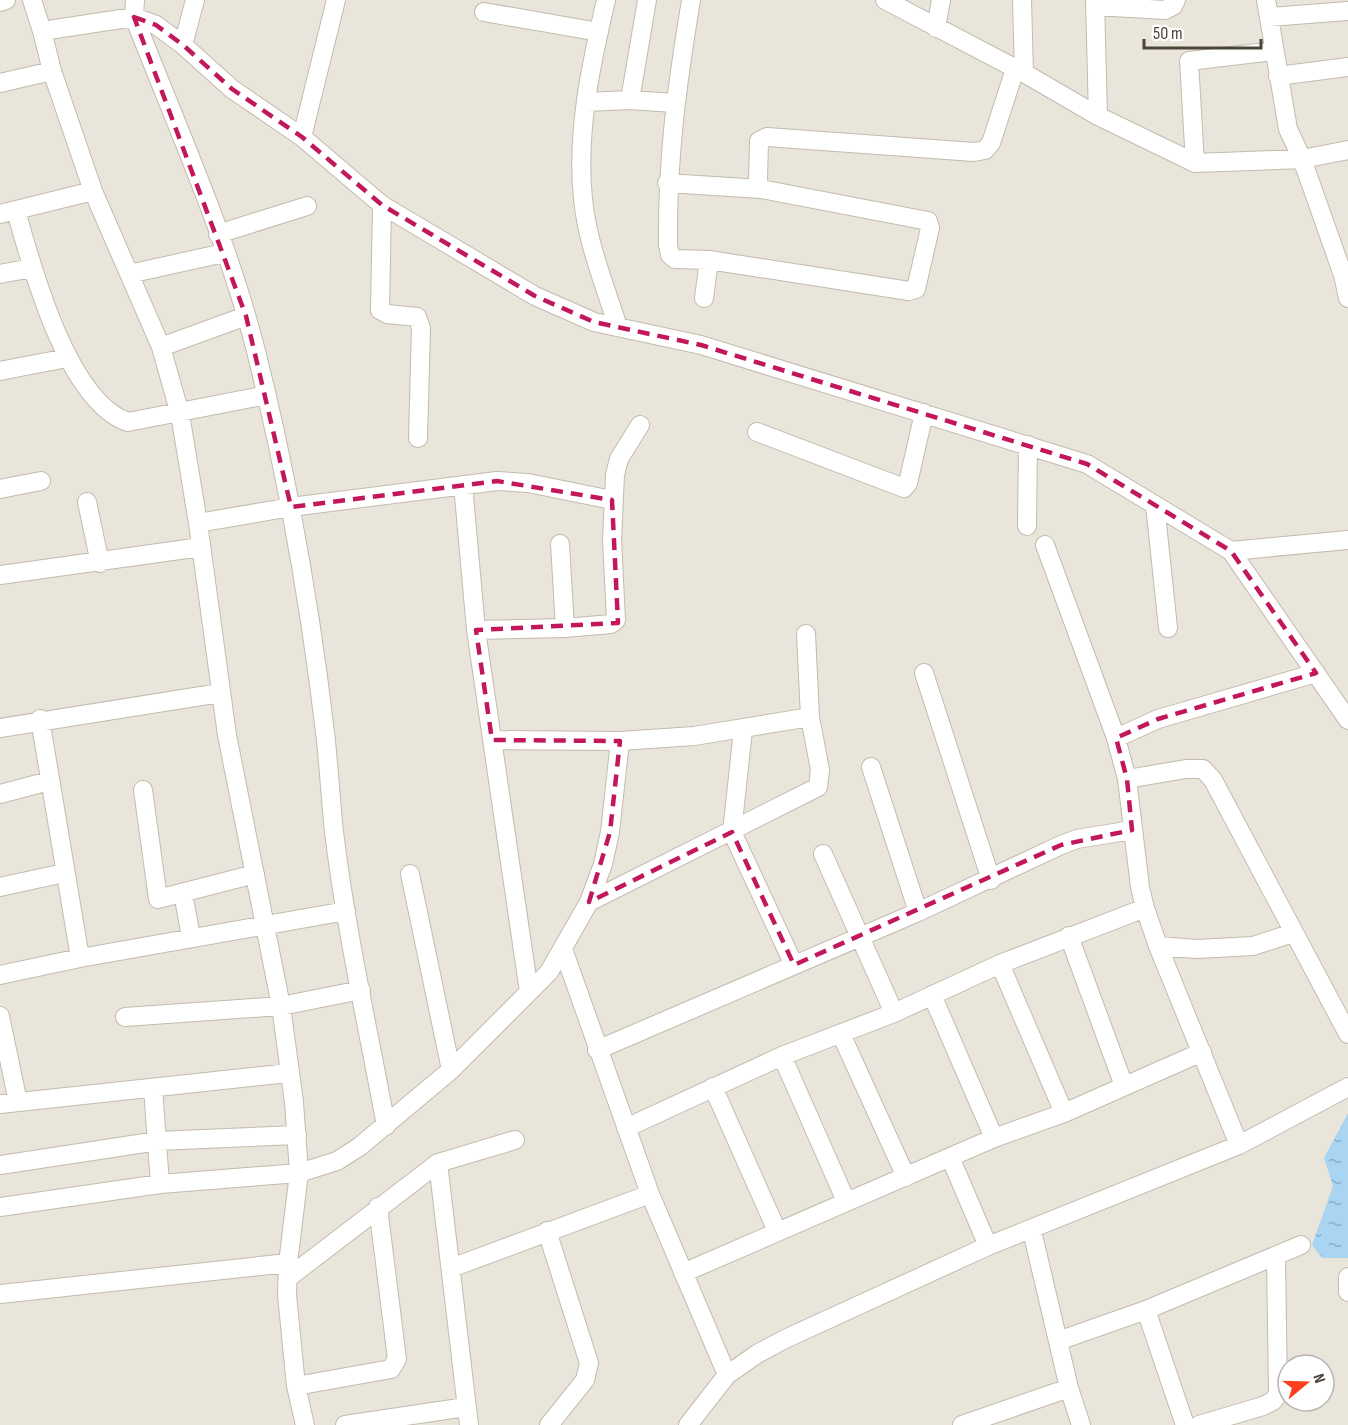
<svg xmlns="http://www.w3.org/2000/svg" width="1348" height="1425" font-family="'Sofia Sans Condensed',sans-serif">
	<defs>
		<pattern id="water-ripples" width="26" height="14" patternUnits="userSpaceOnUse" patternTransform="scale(1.5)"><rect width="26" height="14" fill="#a9d4f2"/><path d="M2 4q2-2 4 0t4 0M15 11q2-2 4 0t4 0" fill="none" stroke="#8caec5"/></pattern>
	</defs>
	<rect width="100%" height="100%" fill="#f6f3ec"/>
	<path fill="#eae5da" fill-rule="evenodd" d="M0,0H1348V1425H0ZM1288,1365H1324V1401H1288Z"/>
	<path fill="url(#water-ripples)" d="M1348,1113V1258H1322L1312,1245L1333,1186L1324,1158Z"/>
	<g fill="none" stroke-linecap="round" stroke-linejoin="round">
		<g stroke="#c2bbae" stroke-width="20">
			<path id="minor" d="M32,0L42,31L134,17L156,25L183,45L232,89L302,137L382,205L535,296L594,322L701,345L1087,464L1231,551L1348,720
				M135,0L134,17C177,127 227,237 256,351C288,479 311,610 326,741C329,771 331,802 334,832C346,931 368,1028 386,1126
				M606,0C591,64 576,133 583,199C587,242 605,286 618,327
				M691,0C677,85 667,158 668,245L670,255L675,259L709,260L909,291L916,289L930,228L928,221L761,189L758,181L759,141L767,137L974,152L985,150L991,143L1015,69
				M885,0L1024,73L1098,116L1195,163L1302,159L1348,150
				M1022,0L1024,73
				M1095,0L1098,116
				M1266,0L1288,129L1302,159L1343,275L1348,298
				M0,2L6,0
				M1095,6L1165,10L1173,6L1176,0
				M484,12L599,32
				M1269,17L1348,11
				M936,28L941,0
				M42,31L52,71L93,191L161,347L180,414L198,523L227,735L281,1006L294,1102L299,1173L288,1263L287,1295L296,1386L305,1425
				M183,45L195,0
				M1278,76L1348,67
				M0,83L52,71
				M630,100L647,0
				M586,102L630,100L674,103
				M302,137L336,0
				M1195,163L1189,61L1274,51
				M667,183L761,189
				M382,205L380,310L387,314L417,317L421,328L418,438
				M16,211C32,268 68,402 128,422L267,395
				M0,214L93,191
				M218,234L307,206
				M0,274L32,268
				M129,274L224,253
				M704,298L709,260
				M161,347L246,316
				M0,371L67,358
				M757,432L904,488L908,483L924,413
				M463,485L476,630L529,992
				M0,489L41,481
				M87,502L100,563
				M1155,505L1168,628
				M198,523L291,507L497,481L528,483L612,500
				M1027,526L1028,445
				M560,544L565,628
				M1045,545L1116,738L1127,779L1140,887L1145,908L1158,946L1239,1145
				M1231,551L1348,540
				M0,575L201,547
				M476,630L565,628L611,624L616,620L612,540L615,475L619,459L640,425
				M924,673L991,880
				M40,719L80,958
				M0,728L220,693
				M743,730L732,832L794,965
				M1116,738L1158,719L1316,673
				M492,740L620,741L694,736L810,717
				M871,767L918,912
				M1127,779L1186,769H1203L1213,780L1348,1034
				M143,790L158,899L255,874
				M0,794L49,781
				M823,854L894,1013
				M410,874L451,1070
				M0,887L64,873
				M183,893L191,937
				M589,902L818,787L820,770L810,717L806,634
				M1069,936L1124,1086
				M1158,946L1197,949L1253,946L1293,933
				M563,949L650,1194L727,1375
				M1000,964L1064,1113
				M0,975L80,958L346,911
				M932,995L994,1138
				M0,1016L18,1102
				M125,1017L281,1006L361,990
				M841,1034L906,1177
				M597,1050L918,912L1061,845L1077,839L1132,830
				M782,1056L846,1201
				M713,1087L777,1231
				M153,1088L160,1184
				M0,1104L289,1073
				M626,1128L782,1056L894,1013L1000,964L1145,908
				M950,1157L988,1246
				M438,1163L469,1425
				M0,1165L158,1141L297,1135
				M0,1207L160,1184L299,1173L337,1161L359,1147L451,1070L549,972L589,902L603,864L610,832L620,741
				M547,1231L589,1363L585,1380L549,1425
				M1032,1231L1069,1388L1081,1425
				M451,1268L650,1194
				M683,1273L994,1138L1064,1113L1202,1052
				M1348,1277V1292
				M288,1278L438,1163L515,1140
				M0,1294L288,1263
				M1146,1310L1185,1425
				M1058,1341L1146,1310L1301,1245
				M296,1386L391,1369L397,1359L378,1207
				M345,1425L466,1407
				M688,1425L727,1375L757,1354L785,1339L988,1246L1239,1145L1348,1087
				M962,1425L1069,1388
				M1199,1425L1263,1406L1273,1401L1278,1394L1276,1257"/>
		</g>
		<use href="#minor" stroke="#fff" stroke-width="18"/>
	</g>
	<path fill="none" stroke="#c2185b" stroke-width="4.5" stroke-dasharray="12 8" stroke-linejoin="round" d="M134,17L156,25L183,45L232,89L302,137L382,205L535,296L594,322L701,345L1087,464L1231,551L1316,673L1158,719L1116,738L1127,779L1132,830L1061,845L794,965L732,832L589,902L610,832L620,741L492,740L476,630L618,623L612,500L497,481L291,507L246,316Z"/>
	<g transform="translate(1306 1383) rotate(71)"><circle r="28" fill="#ffffff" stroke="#b7b4b0" stroke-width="1.5"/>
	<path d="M0-4.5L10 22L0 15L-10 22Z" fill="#fc3f1d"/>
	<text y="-9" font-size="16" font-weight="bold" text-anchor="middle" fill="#4b4439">N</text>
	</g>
	<path d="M1144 39v9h117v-9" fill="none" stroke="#4b4439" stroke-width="3"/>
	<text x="1153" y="39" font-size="18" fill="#4b4439" stroke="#ffffff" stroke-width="4.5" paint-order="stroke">50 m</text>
</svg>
